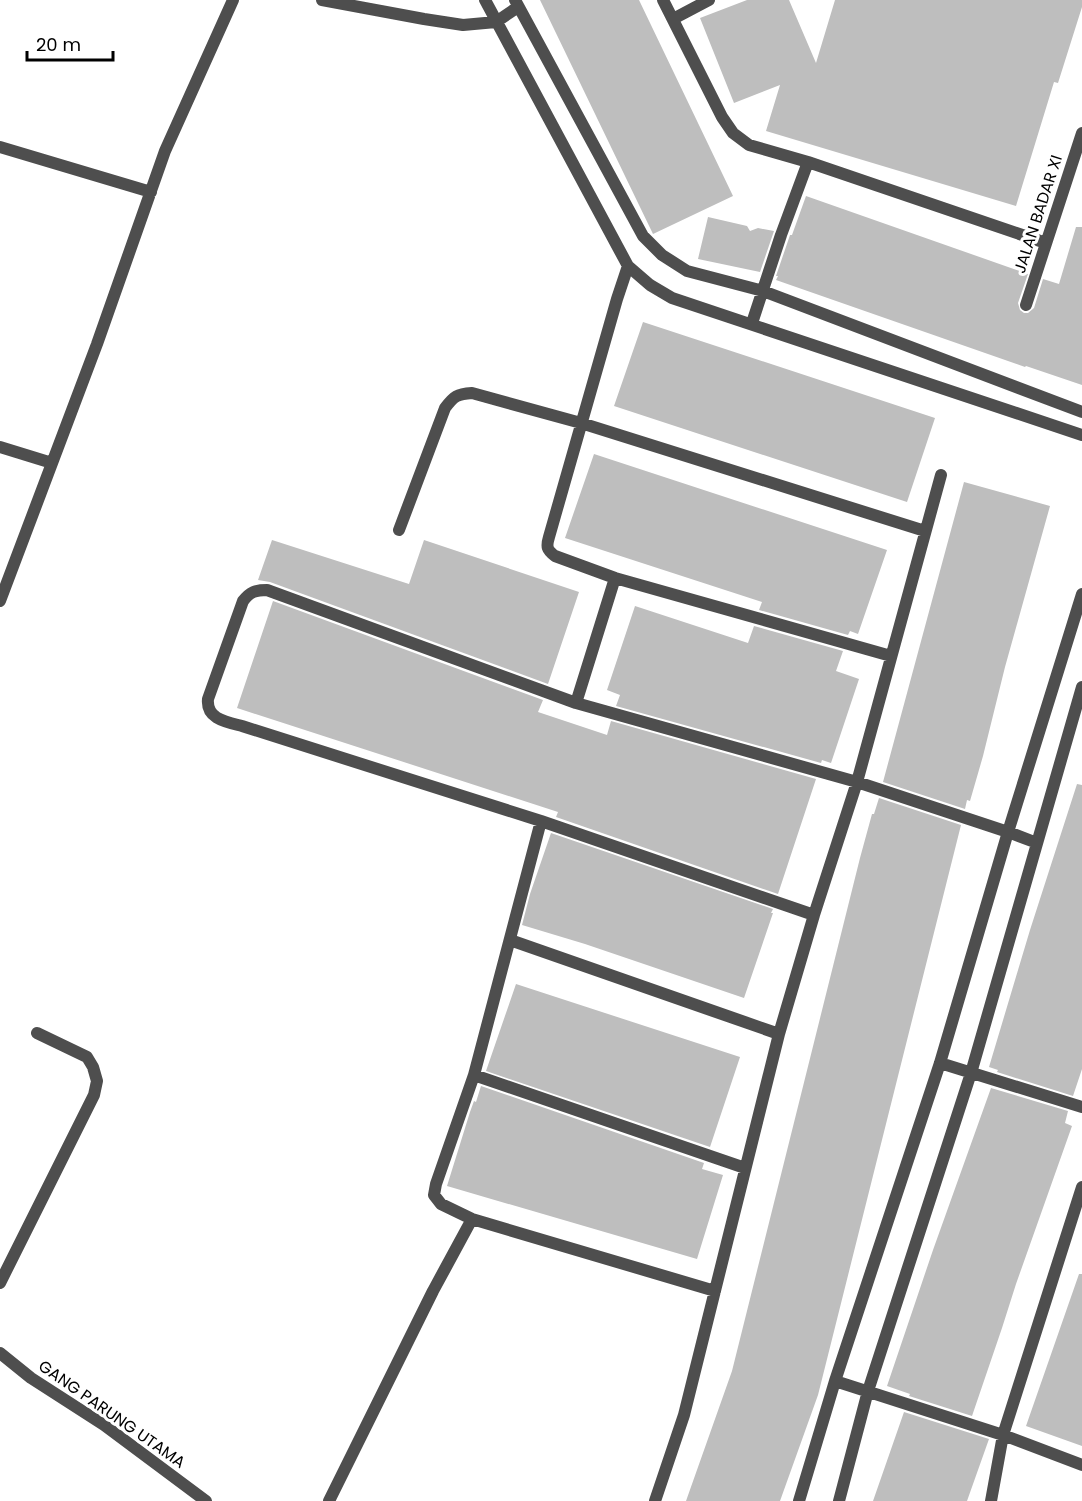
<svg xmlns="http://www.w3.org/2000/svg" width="1082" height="1501" font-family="Poppins,sans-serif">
	<rect width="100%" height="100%" fill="#fff"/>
	<path fill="#bebebe" d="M540,0H639L733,196L653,234Z
		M747,0H789L816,63L835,0H1082V7L1058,83L1054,82L1016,206L766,131L780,85L734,103L700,18Z
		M806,196L1028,274L1018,303L1020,310L1024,313H1028L1034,308L1043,279L1059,284L1076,227H1082V385L1026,366L1025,367L776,280L778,276H776L789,238L790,235H792Z
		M708,217L747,226L750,231L758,228L774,231L760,272L698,259Z
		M643,322L935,418L907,502L614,406Z
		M594,454L887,550L858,634L850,631L848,635L759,610L762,602L565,538Z
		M964,482L1050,506L1005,667L983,756L970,801L967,800L965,809L883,782Z
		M272,540L409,584L424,540L579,592L548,684L270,582L258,580Z
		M273,601L543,700L538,712L607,735L611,721L816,779L778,894L556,817L558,812L237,708Z
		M635,606L748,643L754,626L843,651L836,671L859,679L831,763L822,760L821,763L616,706L620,695L607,690Z
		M1077,784L1082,785V1069L1073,1096L997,1072L998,1070L989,1067L1030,930Z
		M879,798L961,825L818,1395L780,1501H686L732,1371L860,858L872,814H874Z
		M551,833L773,909L771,913H773L744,998L585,944L522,925L530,894Z
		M516,984L740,1057L710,1147L486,1071Z
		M481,1086L704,1163L702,1169L723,1175L697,1259L447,1186L470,1112L474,1101L476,1102Z
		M991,1088L1068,1111L1065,1123L1072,1126L1016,1284L1002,1328L972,1416L909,1396L910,1394L887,1386L933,1250Z
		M1079,1274H1082V1446L1026,1426Z
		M904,1412L989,1439L967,1501H873Z"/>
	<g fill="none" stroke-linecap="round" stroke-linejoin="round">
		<path stroke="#4e4e4e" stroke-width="12" d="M322,0L424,19L463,25L496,22L518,7
			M485,0L628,266L650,285L672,298L1082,435
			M515,0L643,236L662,255L687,271L763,291L1082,412
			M663,0L722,117L733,133L749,145L808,162L1046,243
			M673,19L709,0
			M0,147L151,192
			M628,266L617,299L549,537C546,547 547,550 555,556L615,578L891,656
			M1026,305L1082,133
			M752,323L781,235L808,162
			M0,447L52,463
			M399,530L445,408C454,396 457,394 472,393L581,423L925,531
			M0,601L97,344L165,151L233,0
			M576,703L615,578
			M541,821L474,1075L436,1184L434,1195L441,1204L472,1219L715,1291
			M814,915L541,821L242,726C226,722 206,719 208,699L243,601C250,592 255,590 267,590L576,703L857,782L1008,832L1037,843
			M510,940L779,1034
			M940,1063L1082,1107
			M474,1075L745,1168
			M0,1283L94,1095L97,1081L93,1067L87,1057L37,1033
			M0,1353L31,1378L104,1425L206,1501
			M835,1381L1003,1435L1082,1465
			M329,1501L433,1291L472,1219
			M655,1501L684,1415L779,1034L814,915L857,782L941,475
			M799,1501L835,1381L940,1063L1008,832L1082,594
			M839,1501L868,1391L971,1073L1082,687
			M991,1501L1003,1435L1082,1187"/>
	</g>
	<g text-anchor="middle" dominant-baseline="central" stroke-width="6" stroke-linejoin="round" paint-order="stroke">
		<g font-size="16" fill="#000" stroke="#fff">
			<text transform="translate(1038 214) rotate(-72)">JALAN BADAR XI</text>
			<text transform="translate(112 1414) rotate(35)">GANG PARUNG UTAMA</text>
		</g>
	</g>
	<path d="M27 51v9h86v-9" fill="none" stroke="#000000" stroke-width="3"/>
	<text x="36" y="51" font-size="18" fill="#000000" stroke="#ffffff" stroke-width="4.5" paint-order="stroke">20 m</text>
</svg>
